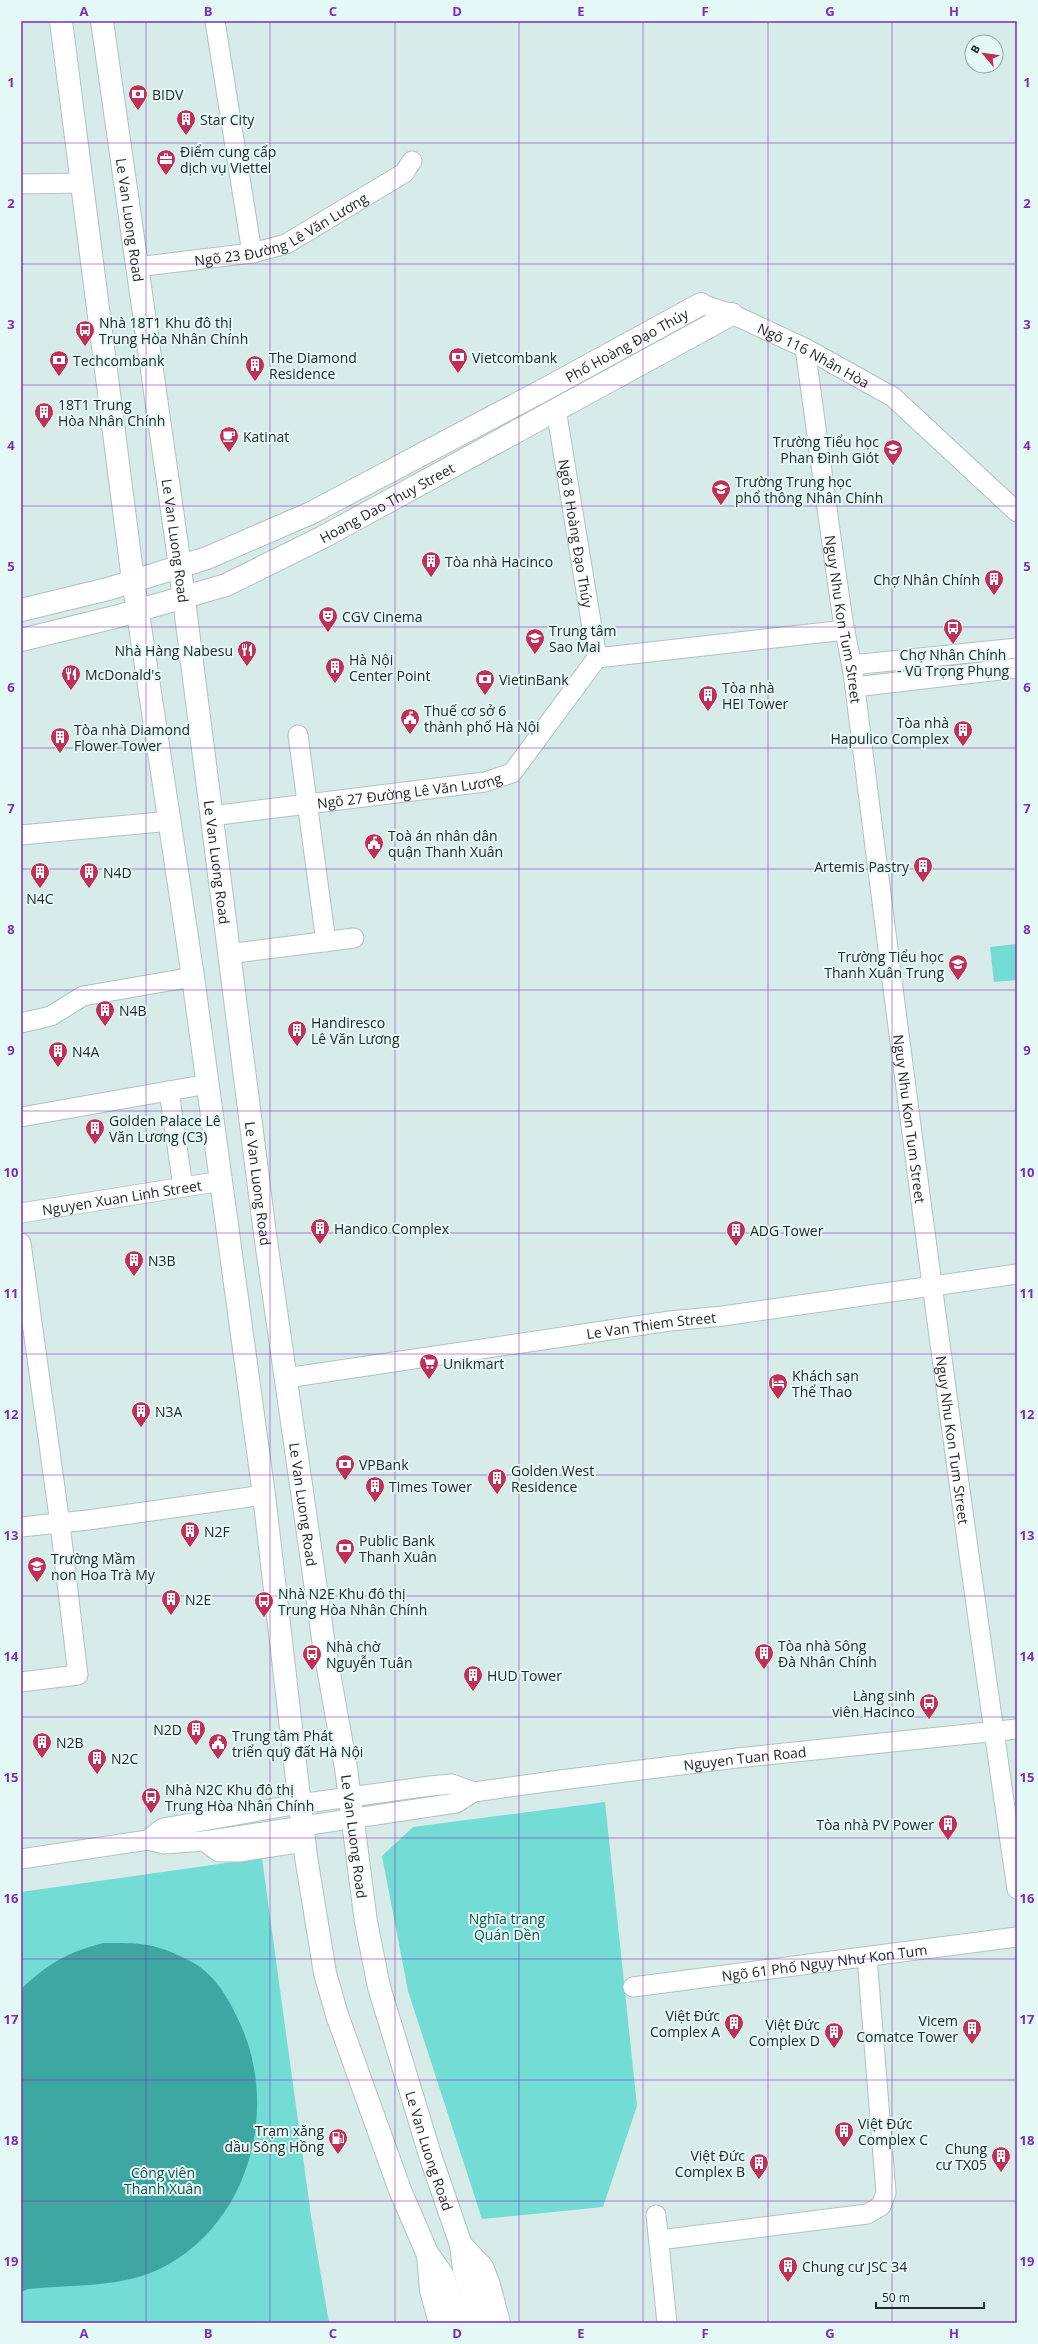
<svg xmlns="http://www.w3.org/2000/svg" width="1038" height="2344" font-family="'Open Sans',sans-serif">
	<rect width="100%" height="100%" fill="#d7ebe9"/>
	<path fill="#72dcd5" d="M1017,944V980L994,982L990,947Z
		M605,1802L637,2106L603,2207L482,2219L408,1991L382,1856L413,1827Z
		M262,1858L311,2216L329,2323H21V1892Z"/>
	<path fill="#3fa7a1" d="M103,1943C135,1943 152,1942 182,1957C188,1960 195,1963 200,1967C217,1980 227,1996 236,2015C280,2099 254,2215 169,2264C127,2289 75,2284 28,2289L21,2292V1989C49,1963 66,1953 103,1943Z"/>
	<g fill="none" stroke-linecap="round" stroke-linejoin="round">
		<g stroke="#afc2c0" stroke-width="21">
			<g id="minor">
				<path d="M215,21L252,253"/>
				<path d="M21,184L83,183"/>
				<path id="s1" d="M136,267L252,253L286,244L404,173L412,161"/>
				<path id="s2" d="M701,304L732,314L805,348L893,397L1017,512"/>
				<path id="s3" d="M805,348C818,441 830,534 844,627C848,647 853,668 855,688C905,1089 958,1490 1017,1889"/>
				<path id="s4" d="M556,409L597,658"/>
				<path d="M597,658L845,630"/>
				<path d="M852,665L1017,648"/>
				<path d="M855,687L1017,668"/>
				<path d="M298,735L326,942"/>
				<path id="s5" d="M211,816L485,782L512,773L597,658"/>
				<path d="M21,835L171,821"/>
				<path d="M228,954L354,938"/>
				<path d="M21,1023L51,1016L83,996L193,977"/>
				<path d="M169,1091L183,1187"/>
				<path d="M21,1117L208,1084"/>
				<path id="s6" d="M21,1213L222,1181"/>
				<path d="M21,1243L60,1524L78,1675L21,1682"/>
				<path id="s7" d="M286,1378L670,1321L723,1316L1017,1274"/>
				<path d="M21,1527L88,1520L264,1495"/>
				<path d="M148,1840L163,1828L299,1804L430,1786L452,1784L474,1792"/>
				<path d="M204,1841L219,1852H239L304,1842"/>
				<path id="s8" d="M21,1859L148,1840L164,1844L204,1841L456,1803L474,1792L553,1781L737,1758L1017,1729"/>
				<path id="s9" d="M633,1987L1017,1937"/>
				<path d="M656,2215L667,2323"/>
				<path d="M659,2240L867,2214L881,2206L886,2193L867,1957"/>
			</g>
		</g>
		<g stroke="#afc2c0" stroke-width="24">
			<g id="major">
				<path d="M61,21L133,580L193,977L264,1495L306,1857L325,1973L337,2015L400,2190L428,2255L431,2290L440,2323"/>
				<path id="s10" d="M102,21L177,545L265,1234L324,1645L346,1768L366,1922L379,1987L431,2158L461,2245L482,2267L489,2285L499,2323"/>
				<path id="s11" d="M21,610L108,589L207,558L311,513L551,386L701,304"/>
				<path id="s12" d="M21,640L115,617L226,585L323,537L732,314"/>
				<path d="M461,2245L464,2269L480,2323"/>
				<path d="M430,2257L443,2276L458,2323"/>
			</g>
		</g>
		<use href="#minor" stroke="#fff" stroke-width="19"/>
		<use href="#major" stroke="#fff" stroke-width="22"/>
	</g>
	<path fill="none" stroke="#7b2cbf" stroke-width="1" stroke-opacity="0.55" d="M146,21V2323M270,21V2323M395,21V2323M519,21V2323M643,21V2323M768,21V2323M892,21V2323M21,143H1017M21,264H1017M21,385H1017M21,506H1017M21,627H1017M21,748H1017M21,869H1017M21,990H1017M21,1111H1017M21,1233H1017M21,1354H1017M21,1475H1017M21,1596H1017M21,1717H1017M21,1838H1017M21,1959H1017M21,2080H1017M21,2201H1017"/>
	<defs>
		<g id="bank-pin" transform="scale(1)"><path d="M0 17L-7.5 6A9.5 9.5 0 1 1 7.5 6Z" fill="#bf2f56" stroke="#e4f8f6"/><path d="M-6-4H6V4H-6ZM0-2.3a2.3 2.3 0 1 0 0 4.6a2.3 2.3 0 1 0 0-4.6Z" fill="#fff"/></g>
		<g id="building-pin" transform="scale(1)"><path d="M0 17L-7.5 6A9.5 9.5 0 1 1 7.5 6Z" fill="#bf2f56" stroke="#e4f8f6"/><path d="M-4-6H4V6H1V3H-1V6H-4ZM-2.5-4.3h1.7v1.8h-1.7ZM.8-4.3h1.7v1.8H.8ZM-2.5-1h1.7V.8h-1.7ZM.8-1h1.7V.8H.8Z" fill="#fff"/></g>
		<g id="office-pin" transform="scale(1)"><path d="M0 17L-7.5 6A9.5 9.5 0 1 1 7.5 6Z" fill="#bf2f56" stroke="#e4f8f6"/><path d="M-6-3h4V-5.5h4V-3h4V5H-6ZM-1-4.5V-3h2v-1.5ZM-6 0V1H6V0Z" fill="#fff"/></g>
		<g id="bus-pin" transform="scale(1)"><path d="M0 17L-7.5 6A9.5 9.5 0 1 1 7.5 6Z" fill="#bf2f56" stroke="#e4f8f6"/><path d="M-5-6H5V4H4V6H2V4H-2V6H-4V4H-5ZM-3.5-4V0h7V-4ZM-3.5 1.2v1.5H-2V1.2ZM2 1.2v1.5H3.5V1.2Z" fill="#fff"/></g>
		<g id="cafe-pin" transform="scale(1)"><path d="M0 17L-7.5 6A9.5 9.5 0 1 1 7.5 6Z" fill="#bf2f56" stroke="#e4f8f6"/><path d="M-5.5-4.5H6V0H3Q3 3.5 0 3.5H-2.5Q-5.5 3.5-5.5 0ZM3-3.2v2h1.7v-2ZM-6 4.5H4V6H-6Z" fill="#fff"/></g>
		<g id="school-pin" transform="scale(1)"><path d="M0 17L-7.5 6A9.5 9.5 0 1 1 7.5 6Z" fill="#bf2f56" stroke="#e4f8f6"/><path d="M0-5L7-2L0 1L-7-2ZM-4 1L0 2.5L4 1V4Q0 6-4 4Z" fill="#fff"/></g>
		<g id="theatre-pin" transform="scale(1)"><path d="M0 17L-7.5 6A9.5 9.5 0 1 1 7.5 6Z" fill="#bf2f56" stroke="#e4f8f6"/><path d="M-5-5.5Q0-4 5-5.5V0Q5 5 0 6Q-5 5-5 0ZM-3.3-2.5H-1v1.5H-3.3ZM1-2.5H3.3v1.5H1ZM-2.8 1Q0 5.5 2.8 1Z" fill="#fff"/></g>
		<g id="restaurant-pin" transform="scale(1)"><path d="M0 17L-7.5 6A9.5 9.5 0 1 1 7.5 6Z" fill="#bf2f56" stroke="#e4f8f6"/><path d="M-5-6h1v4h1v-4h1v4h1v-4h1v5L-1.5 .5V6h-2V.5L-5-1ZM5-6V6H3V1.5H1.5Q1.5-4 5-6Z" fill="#fff"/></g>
		<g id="civic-pin" transform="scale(1)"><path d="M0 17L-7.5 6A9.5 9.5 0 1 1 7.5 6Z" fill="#bf2f56" stroke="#e4f8f6"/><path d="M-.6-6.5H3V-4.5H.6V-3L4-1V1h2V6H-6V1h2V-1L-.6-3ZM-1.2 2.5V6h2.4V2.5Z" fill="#fff"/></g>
		<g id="supermarket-pin" transform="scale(1)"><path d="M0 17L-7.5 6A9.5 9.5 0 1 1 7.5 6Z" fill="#bf2f56" stroke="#e4f8f6"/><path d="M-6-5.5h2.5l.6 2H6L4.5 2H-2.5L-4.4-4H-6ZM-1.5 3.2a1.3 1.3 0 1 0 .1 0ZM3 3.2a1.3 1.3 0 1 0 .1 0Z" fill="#fff"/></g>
		<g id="hotel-pin" transform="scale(1)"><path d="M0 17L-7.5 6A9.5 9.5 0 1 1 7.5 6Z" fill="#bf2f56" stroke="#e4f8f6"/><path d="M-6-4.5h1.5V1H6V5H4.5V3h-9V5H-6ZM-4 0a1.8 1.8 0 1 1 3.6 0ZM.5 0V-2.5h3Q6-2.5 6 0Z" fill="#fff"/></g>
		<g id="fuel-pin" transform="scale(1)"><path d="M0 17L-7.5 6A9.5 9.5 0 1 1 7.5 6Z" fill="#bf2f56" stroke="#e4f8f6"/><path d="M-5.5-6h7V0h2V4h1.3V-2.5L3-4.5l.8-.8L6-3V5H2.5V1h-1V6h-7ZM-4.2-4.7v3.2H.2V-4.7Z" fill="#fff"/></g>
	</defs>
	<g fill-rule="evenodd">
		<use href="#bank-pin" x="138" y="94"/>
		<use href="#building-pin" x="186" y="119"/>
		<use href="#office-pin" x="166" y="159"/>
		<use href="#bus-pin" x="85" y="330"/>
		<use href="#bank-pin" x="458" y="357"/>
		<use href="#bank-pin" x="59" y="360"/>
		<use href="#building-pin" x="255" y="365"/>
		<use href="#building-pin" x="44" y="412"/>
		<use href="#cafe-pin" x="229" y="436"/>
		<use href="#school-pin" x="893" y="449"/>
		<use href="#school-pin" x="721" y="489"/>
		<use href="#building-pin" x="431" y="561"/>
		<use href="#building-pin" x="994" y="579"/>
		<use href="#theatre-pin" x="328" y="616"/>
		<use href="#bus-pin" x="953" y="628"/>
		<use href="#school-pin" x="535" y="638"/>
		<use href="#restaurant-pin" x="247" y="650"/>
		<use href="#building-pin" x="335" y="667"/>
		<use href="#restaurant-pin" x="71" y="674"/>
		<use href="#bank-pin" x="485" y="679"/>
		<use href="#building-pin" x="708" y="695"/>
		<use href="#civic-pin" x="410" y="718"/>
		<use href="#building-pin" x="963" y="730"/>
		<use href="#building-pin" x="60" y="737"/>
		<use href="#civic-pin" x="374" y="843"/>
		<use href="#building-pin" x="923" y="866"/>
		<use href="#building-pin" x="40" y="872"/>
		<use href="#building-pin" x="89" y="872"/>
		<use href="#school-pin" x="958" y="964"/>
		<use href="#building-pin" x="105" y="1010"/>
		<use href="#building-pin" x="297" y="1030"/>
		<use href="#building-pin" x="58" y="1051"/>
		<use href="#building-pin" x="95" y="1128"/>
		<use href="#building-pin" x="320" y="1228"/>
		<use href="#building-pin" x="736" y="1230"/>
		<use href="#building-pin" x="134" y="1260"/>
		<use href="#supermarket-pin" x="429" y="1363"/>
		<use href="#hotel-pin" x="778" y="1383"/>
		<use href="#building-pin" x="141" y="1411"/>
		<use href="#bank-pin" x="345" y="1464"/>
		<use href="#building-pin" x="497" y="1478"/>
		<use href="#building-pin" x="375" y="1486"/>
		<use href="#building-pin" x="190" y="1531"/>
		<use href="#bank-pin" x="345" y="1548"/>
		<use href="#school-pin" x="37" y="1566"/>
		<use href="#building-pin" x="171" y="1599"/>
		<use href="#bus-pin" x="264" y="1601"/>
		<use href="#building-pin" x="764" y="1653"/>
		<use href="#bus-pin" x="312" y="1654"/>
		<use href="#building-pin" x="473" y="1675"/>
		<use href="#bus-pin" x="929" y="1703"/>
		<use href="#building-pin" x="196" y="1729"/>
		<use href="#building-pin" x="42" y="1742"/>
		<use href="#civic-pin" x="218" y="1743"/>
		<use href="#building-pin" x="97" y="1758"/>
		<use href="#bus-pin" x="151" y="1797"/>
		<use href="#building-pin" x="948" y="1824"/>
		<use href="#building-pin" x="734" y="2023"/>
		<use href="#building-pin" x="972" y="2028"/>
		<use href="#building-pin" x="834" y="2032"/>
		<use href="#building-pin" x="844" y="2131"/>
		<use href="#fuel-pin" x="338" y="2138"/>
		<use href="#building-pin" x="1001" y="2156"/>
		<use href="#building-pin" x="759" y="2163"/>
		<use href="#building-pin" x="788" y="2266"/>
	</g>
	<g text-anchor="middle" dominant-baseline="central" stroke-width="4" stroke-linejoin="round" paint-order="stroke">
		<g font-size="14" fill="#222929" stroke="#e4f8f6" text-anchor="start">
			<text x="152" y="94">BIDV</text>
			<text x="200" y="119">Star City</text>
			<text x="180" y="151">Điểm cung cấp<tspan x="180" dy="16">dịch vụ Viettel</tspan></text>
			<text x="99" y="322">Nhà 18T1 Khu đô thị<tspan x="99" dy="16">Trung Hòa Nhân Chính</tspan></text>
			<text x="269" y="357">The Diamond<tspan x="269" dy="16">Residence</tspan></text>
			<text x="472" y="357">Vietcombank</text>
			<text x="73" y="360">Techcombank</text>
			<text x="58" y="404">18T1 Trung<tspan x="58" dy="16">Hòa Nhân Chính</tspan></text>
			<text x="243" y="436">Katinat</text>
			<text x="879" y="441" text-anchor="end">Trường Tiểu học<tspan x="879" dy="16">Phan Đình Giót</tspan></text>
			<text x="735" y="481">Trường Trung học<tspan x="735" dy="16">phổ thông Nhân Chính</tspan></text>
			<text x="445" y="561">Tòa nhà Hacinco</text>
			<text x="980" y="579" text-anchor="end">Chợ Nhân Chính</text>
			<text x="342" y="616">CGV Cinema</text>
			<text x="549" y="630">Trung tâm<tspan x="549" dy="16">Sao Mai</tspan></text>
			<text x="233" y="650" text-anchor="end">Nhà Hàng Nabesu</text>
			<text x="953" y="654" text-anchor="middle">Chợ Nhân Chính<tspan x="953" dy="16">- Vũ Trọng Phụng</tspan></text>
			<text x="349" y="659">Hà Nội<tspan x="349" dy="16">Center Point</tspan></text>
			<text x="85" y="674">McDonald's</text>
			<text x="499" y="679">VietinBank</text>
			<text x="722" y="687">Tòa nhà<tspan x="722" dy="16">HEI Tower</tspan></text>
			<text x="424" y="710">Thuế cơ sở 6<tspan x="424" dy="16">thành phố Hà Nội</tspan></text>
			<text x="949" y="722" text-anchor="end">Tòa nhà<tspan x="949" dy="16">Hapulico Complex</tspan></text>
			<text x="74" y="729">Tòa nhà Diamond<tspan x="74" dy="16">Flower Tower</tspan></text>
			<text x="388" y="835">Toà án nhân dân<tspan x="388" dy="16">quận Thanh Xuân</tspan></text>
			<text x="909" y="866" text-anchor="end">Artemis Pastry</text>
			<text x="103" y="872">N4D</text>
			<text x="40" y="898" text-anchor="middle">N4C</text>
			<text x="944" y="956" text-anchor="end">Trường Tiểu học<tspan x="944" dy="16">Thanh Xuân Trung</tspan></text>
			<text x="119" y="1010">N4B</text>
			<text x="311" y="1022">Handiresco<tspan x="311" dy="16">Lê Văn Lương</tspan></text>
			<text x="72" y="1051">N4A</text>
			<text x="109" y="1120">Golden Palace Lê<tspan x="109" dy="16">Văn Lương (C3)</tspan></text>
			<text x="334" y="1228">Handico Complex</text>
			<text x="750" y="1230">ADG Tower</text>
			<text x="148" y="1260">N3B</text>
			<text x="443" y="1363">Unikmart</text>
			<text x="792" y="1375">Khách sạn<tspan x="792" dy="16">Thể Thao</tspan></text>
			<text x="155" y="1411">N3A</text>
			<text x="359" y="1464">VPBank</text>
			<text x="511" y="1470">Golden West<tspan x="511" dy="16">Residence</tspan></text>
			<text x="389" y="1486">Times Tower</text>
			<text x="204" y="1531">N2F</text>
			<text x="359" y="1540">Public Bank<tspan x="359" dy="16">Thanh Xuân</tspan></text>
			<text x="51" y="1558">Trường Mầm<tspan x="51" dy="16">non Hoa Trà My</tspan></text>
			<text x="278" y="1593">Nhà N2E Khu đô thị<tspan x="278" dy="16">Trung Hòa Nhân Chính</tspan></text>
			<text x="185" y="1599">N2E</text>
			<text x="778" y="1645">Tòa nhà Sông<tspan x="778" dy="16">Đà Nhân Chính</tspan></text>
			<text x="326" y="1646">Nhà chờ<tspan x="326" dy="16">Nguyễn Tuân</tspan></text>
			<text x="487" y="1675">HUD Tower</text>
			<text x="915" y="1695" text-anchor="end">Làng sinh<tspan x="915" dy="16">viên Hacinco</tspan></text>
			<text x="182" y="1729" text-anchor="end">N2D</text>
			<text x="232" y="1735">Trung tâm Phát<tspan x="232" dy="16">triển quỹ đất Hà Nội</tspan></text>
			<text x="56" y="1742">N2B</text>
			<text x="111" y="1758">N2C</text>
			<text x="165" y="1789">Nhà N2C Khu đô thị<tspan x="165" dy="16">Trung Hòa Nhân Chính</tspan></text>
			<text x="934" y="1824" text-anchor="end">Tòa nhà PV Power</text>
			<text x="720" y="2015" text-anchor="end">Việt Đức<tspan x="720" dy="16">Complex A</tspan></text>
			<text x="958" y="2020" text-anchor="end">Vicem<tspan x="958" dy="16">Comatce Tower</tspan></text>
			<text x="820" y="2024" text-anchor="end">Việt Đức<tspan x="820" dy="16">Complex D</tspan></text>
			<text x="858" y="2123">Việt Đức<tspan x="858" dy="16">Complex C</tspan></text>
			<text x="324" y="2130" text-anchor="end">Trạm xăng<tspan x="324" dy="16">dầu Sông Hồng</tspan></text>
			<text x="987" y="2148" text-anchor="end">Chung<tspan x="987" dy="16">cư TX05</tspan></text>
			<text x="745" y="2155" text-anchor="end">Việt Đức<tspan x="745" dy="16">Complex B</tspan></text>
			<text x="802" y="2266">Chung cư JSC 34</text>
		</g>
		<g font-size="14" fill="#222929" stroke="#e4f8f6">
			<text stroke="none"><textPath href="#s10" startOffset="201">Le Van Luong Road</textPath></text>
			<text stroke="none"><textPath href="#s1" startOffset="152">Ngõ 23 Đường Lê Văn Lương</textPath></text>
			<text stroke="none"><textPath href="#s11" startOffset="664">Phố Hoàng Đạo Thúy</textPath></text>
			<text stroke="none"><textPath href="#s2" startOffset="124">Ngõ 116 Nhân Hòa</textPath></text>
			<text stroke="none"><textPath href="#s12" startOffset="393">Hoang Dao Thuy Street</textPath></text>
			<text stroke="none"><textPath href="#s4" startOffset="126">Ngõ 8 Hoàng Đạo Thúy</textPath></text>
			<text stroke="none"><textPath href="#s10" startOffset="525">Le Van Luong Road</textPath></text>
			<text stroke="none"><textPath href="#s3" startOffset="274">Nguy Nhu Kon Tum Street</textPath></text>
			<text stroke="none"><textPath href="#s5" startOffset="200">Ngõ 27 Đường Lê Văn Lương</textPath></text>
			<text stroke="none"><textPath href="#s10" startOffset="849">Le Van Luong Road</textPath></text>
			<text stroke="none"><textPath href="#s3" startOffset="778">Nguy Nhu Kon Tum Street</textPath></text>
			<text stroke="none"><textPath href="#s10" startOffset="1173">Le Van Luong Road</textPath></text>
			<text stroke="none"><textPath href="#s6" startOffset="102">Nguyen Xuan Linh Street</textPath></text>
			<text stroke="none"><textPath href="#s7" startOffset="369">Le Van Thiem Street</textPath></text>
			<text stroke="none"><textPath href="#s3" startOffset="1102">Nguy Nhu Kon Tum Street</textPath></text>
			<text stroke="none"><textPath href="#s10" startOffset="1497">Le Van Luong Road</textPath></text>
			<text stroke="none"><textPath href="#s8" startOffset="734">Nguyen Tuan Road</textPath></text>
			<text stroke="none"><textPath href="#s10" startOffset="1833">Le Van Luong Road</textPath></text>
			<text stroke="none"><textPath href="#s9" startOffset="193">Ngõ 61 Phố Ngụy Như Kon Tum</textPath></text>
			<text stroke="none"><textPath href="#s10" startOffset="2157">Le Van Luong Road</textPath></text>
		</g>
		<g font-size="14" fill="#14504c" stroke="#e4f8f6">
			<text x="507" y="1918">Nghĩa trang<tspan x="507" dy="16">Quán Dền</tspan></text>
			<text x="163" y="2172">Công viên<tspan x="163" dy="16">Thanh Xuân</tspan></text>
		</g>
	</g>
	<rect width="1038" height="2344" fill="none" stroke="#e4f8f6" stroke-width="44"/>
	<g transform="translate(984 54) rotate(299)"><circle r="19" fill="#e4f8f6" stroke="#96a5a4"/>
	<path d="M0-3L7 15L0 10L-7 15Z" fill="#bf2f56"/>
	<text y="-6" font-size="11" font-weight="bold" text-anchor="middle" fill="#222929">B</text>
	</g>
	<path d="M876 2302v6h108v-6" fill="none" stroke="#222929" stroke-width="2"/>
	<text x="882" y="2302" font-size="12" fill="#222929" stroke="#e4f8f6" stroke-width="3" paint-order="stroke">50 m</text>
	<rect x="22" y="22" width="994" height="2300" fill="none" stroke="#7b2cbf" stroke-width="1.5"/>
	<g font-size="13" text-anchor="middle" font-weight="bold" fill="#7b2cbf">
		<text x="84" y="16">A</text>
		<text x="208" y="16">B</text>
		<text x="333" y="16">C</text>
		<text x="457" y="16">D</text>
		<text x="581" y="16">E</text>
		<text x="705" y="16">F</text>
		<text x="830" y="16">G</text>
		<text x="954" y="16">H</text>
		<text x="11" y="87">1</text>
		<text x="1027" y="87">1</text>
		<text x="11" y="208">2</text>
		<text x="1027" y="208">2</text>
		<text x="11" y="329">3</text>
		<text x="1027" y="329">3</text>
		<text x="11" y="450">4</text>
		<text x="1027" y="450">4</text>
		<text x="11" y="571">5</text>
		<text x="1027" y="571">5</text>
		<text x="11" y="692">6</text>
		<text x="1027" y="692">6</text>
		<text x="11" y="813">7</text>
		<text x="1027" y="813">7</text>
		<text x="11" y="934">8</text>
		<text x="1027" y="934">8</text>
		<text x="11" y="1055">9</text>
		<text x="1027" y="1055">9</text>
		<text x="11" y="1177">10</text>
		<text x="1027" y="1177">10</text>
		<text x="11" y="1298">11</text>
		<text x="1027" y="1298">11</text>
		<text x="11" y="1419">12</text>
		<text x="1027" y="1419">12</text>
		<text x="11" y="1540">13</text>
		<text x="1027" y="1540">13</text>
		<text x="11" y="1661">14</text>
		<text x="1027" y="1661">14</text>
		<text x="11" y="1782">15</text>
		<text x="1027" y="1782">15</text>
		<text x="11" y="1903">16</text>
		<text x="1027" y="1903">16</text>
		<text x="11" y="2024">17</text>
		<text x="1027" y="2024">17</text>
		<text x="11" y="2145">18</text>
		<text x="1027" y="2145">18</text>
		<text x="11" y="2266">19</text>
		<text x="1027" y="2266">19</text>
		<text x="84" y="2338">A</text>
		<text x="208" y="2338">B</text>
		<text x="333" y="2338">C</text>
		<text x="457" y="2338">D</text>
		<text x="581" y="2338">E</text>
		<text x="705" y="2338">F</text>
		<text x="830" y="2338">G</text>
		<text x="954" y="2338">H</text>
	</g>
</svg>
